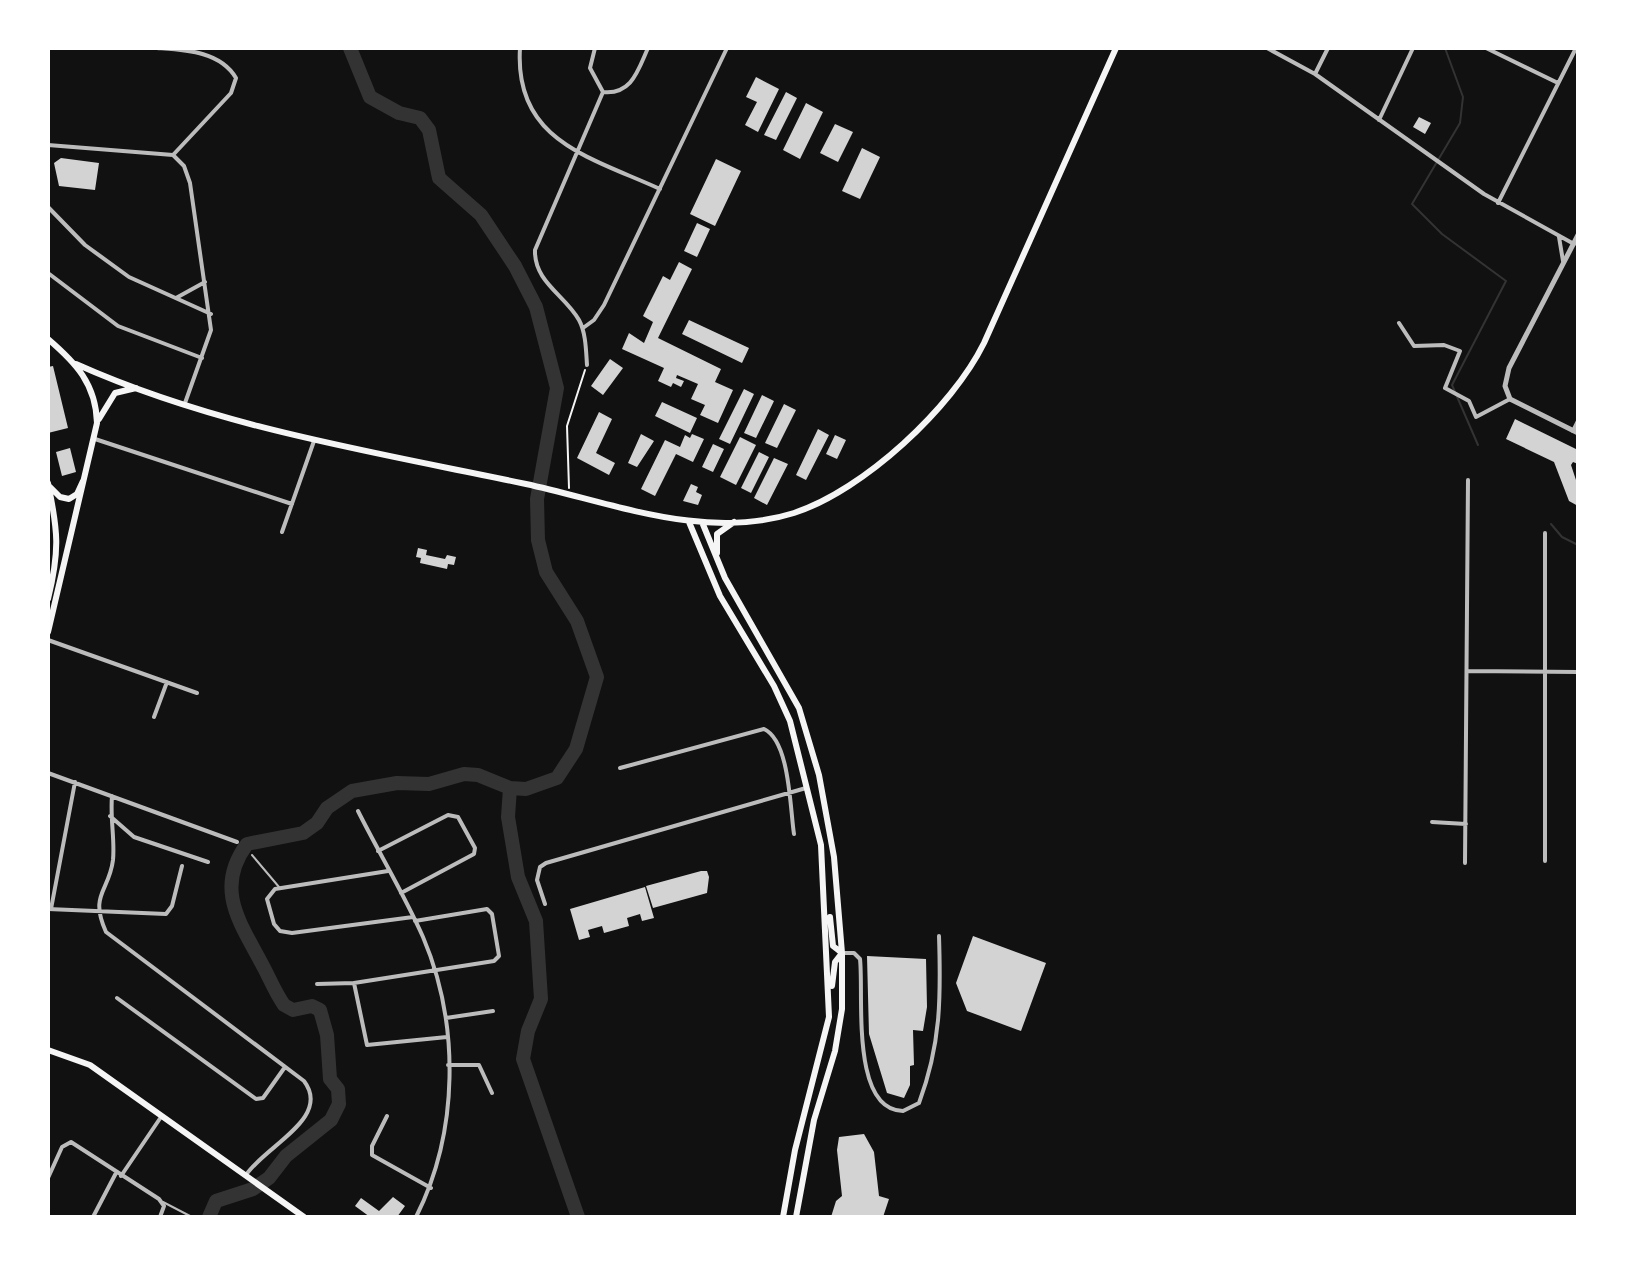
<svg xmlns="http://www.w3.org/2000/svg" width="1626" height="1265" font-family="'Golos Text',sans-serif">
	<rect width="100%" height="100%" fill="#111"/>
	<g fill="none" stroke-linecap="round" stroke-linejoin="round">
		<path stroke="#333" stroke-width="2" d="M1445,48L1463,97L1460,123L1412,204L1442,234L1506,281L1452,385L1478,445
			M1551,524L1562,537L1578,545"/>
		<path stroke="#333" stroke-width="14" d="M510,788L508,817L518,877L536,921L541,999L528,1031L523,1059L578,1217
			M209,1217L216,1201L253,1189L269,1178L286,1156L331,1120L339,1104L338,1089L330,1079L327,1035L320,1010L312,1006L293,1010L284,1005C275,992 270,979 263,966C242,925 213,890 247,844L303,833L317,823L327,808L352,791L397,783L429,784L464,774L478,775L510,788L526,789L557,778L576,749L597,677L577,621L546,572L538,540L537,499L557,388L536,307L515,266L481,215L439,178L429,130L420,118L399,113L370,97L350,48"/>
	</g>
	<path fill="#d3d3d3" d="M756,77L779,89L758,132L745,125L757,102L746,97Z
		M786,92L797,98L776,140L764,135Z
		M806,103L823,112L800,159L783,150Z
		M1419,117L1431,123L1425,134L1413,127Z
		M835,124L853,132L838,162L820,153Z
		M862,148L880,157L860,199L842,191Z
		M61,158L99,163L95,190L59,186L54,163Z
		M716,159L741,171L715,226L690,214Z
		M697,223L710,229L697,257L684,251Z
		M679,262L692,269L658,338L721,369L715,382L733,390L718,423L700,415L705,405L691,399L698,384L677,375L676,378L684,381L681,387L673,383L671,387L658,381L664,368L622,349L629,333L644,343L653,322L643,316L663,276L670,280Z
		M689,320L749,348L742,363L682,334Z
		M610,359L623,368L603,395L591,386Z
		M53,366L68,428L48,433V367Z
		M744,389L754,394L730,444L719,439Z
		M762,395L774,401L756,438L744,433Z
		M662,402L697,418L690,433L655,416Z
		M784,404L796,410L777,448L765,443Z
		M599,412L612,419L596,453L615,463L609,475L577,458Z
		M1515,419L1578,450V464L1573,462L1571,465L1578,486V506L1569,501L1554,462L1506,439Z
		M818,429L829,435L806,480L796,475Z
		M641,434L654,441L637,467L628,463Z
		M692,434L704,439L693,462L676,454L655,496L641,489L665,440L680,447L685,435L690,438Z
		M835,435L846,440L837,459L826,454Z
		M740,437L756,445L736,485L720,477Z
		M713,444L724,449L713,472L702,467Z
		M70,448L76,472L62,476L56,452Z
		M759,452L769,457L751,493L741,488Z
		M774,458L788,464L767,505L754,498Z
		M691,484L698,487L696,492L702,495L698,505L683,501Z
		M418,548L427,550L426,555L445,559L447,555L456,557L454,565L448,564L447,569L420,563L421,558L416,557Z
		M701,871H707L709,877L707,893L653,908L646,886Z
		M645,887L654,918L642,921L640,914L627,918L629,926L604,933L602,926L588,930L590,937L579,940L570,909Z
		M973,936L1046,963L1021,1031L967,1011L956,983Z
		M867,956L926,959L927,1007L923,1031L913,1030L914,1065L910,1066V1085L904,1098L887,1093L869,1034Z
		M864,1134L874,1152L879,1196L889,1199L883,1217H831L836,1201L842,1196L837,1150L839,1137Z
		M393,1197L405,1206L397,1217H370L355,1206L361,1198L379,1211Z"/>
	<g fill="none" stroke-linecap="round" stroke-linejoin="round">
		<path stroke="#f5f5f5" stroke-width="2" d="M569,488L567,426L585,370"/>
		<path stroke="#bcbcbc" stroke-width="2" d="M252,855L279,887
			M163,1202L190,1216"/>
		<path stroke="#bcbcbc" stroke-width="4" d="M157,48C185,50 220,51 236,78L231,93L173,155
			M520,48C514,141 590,157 660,189
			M595,48L590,68L603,92
			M1267,48L1315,74L1484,194L1574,244
			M1486,48L1558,83
			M1315,74L1328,48
			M603,92C632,95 638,70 648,48
			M1379,120L1413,48
			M48,145L173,155L184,166L190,183L211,330L185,403
			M1498,203L1576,48
			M48,207L85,245L129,277L211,314
			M1559,237L1563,261
			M48,273L118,326L202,358
			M176,298L205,282
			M1399,323L1414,346L1444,345L1460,351L1445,388L1469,401L1476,417L1510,399
			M583,328L594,320L604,305L727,48
			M587,365C586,351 586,333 579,320C565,295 534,282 535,250L603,92
			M1573,431L1578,421
			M95,439L292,504
			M282,532L314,441
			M48,640L197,693
			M1467,671L1578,672
			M154,717L167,682
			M620,768L764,729C790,741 790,809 794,834
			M48,773L237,842
			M112,796C110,819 115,839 113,860C109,892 89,894 106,932L304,1081C332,1118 265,1146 246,1175
			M358,811C379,853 404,894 423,937C460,1024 459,1132 416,1217
			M110,816L134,837L208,862
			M1432,822L1466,824
			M378,851L448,815L458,817L475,848L474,854L401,893
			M1545,861V533
			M1465,863L1468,480
			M388,871L275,889L267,899L274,924L280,931L292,933L413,917
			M545,904L537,880L540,867L546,863L806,788
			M48,909L166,914L172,906L182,866
			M51,909L75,782
			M842,953H854L860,959C864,994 850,1110 903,1111L919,1103C941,1044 941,997 939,936
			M354,983L367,1045L447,1037
			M317,984L354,983L494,961L499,956L492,914L487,909L415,921
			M117,998L256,1099L263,1098L285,1067
			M446,1018L493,1011
			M448,1065H479L492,1093
			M387,1116L372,1146V1155L431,1188
			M121,1176L161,1117
			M48,1178L62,1147L71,1142L159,1199L164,1206L160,1217
			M93,1217L116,1173"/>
		<path stroke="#bcbcbc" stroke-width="5" d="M1578,235L1509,368L1505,386L1510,399L1578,433"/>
		<path stroke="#f5f5f5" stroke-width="6" d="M48,339C76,363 96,384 97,423L48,632
			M76,364C219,428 375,452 526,484C613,503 705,541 794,513C864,490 952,408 984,343L1116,48
			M99,419L115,393L136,388
			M48,483C58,531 60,550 48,599
			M49,486L60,497L69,499L77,494L83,481
			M689,522L720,596L774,686L790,721L821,845L829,1017L795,1150L783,1217
			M702,522L725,578L799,708L819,775L834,857L842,953V1009L835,1051L814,1120L796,1217
			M717,553V534L734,522
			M830,917L833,946L842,953
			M832,986L835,962L842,953
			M48,1050L90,1065L304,1217"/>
	</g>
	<rect width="1626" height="1265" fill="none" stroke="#ffffff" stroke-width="100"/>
</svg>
